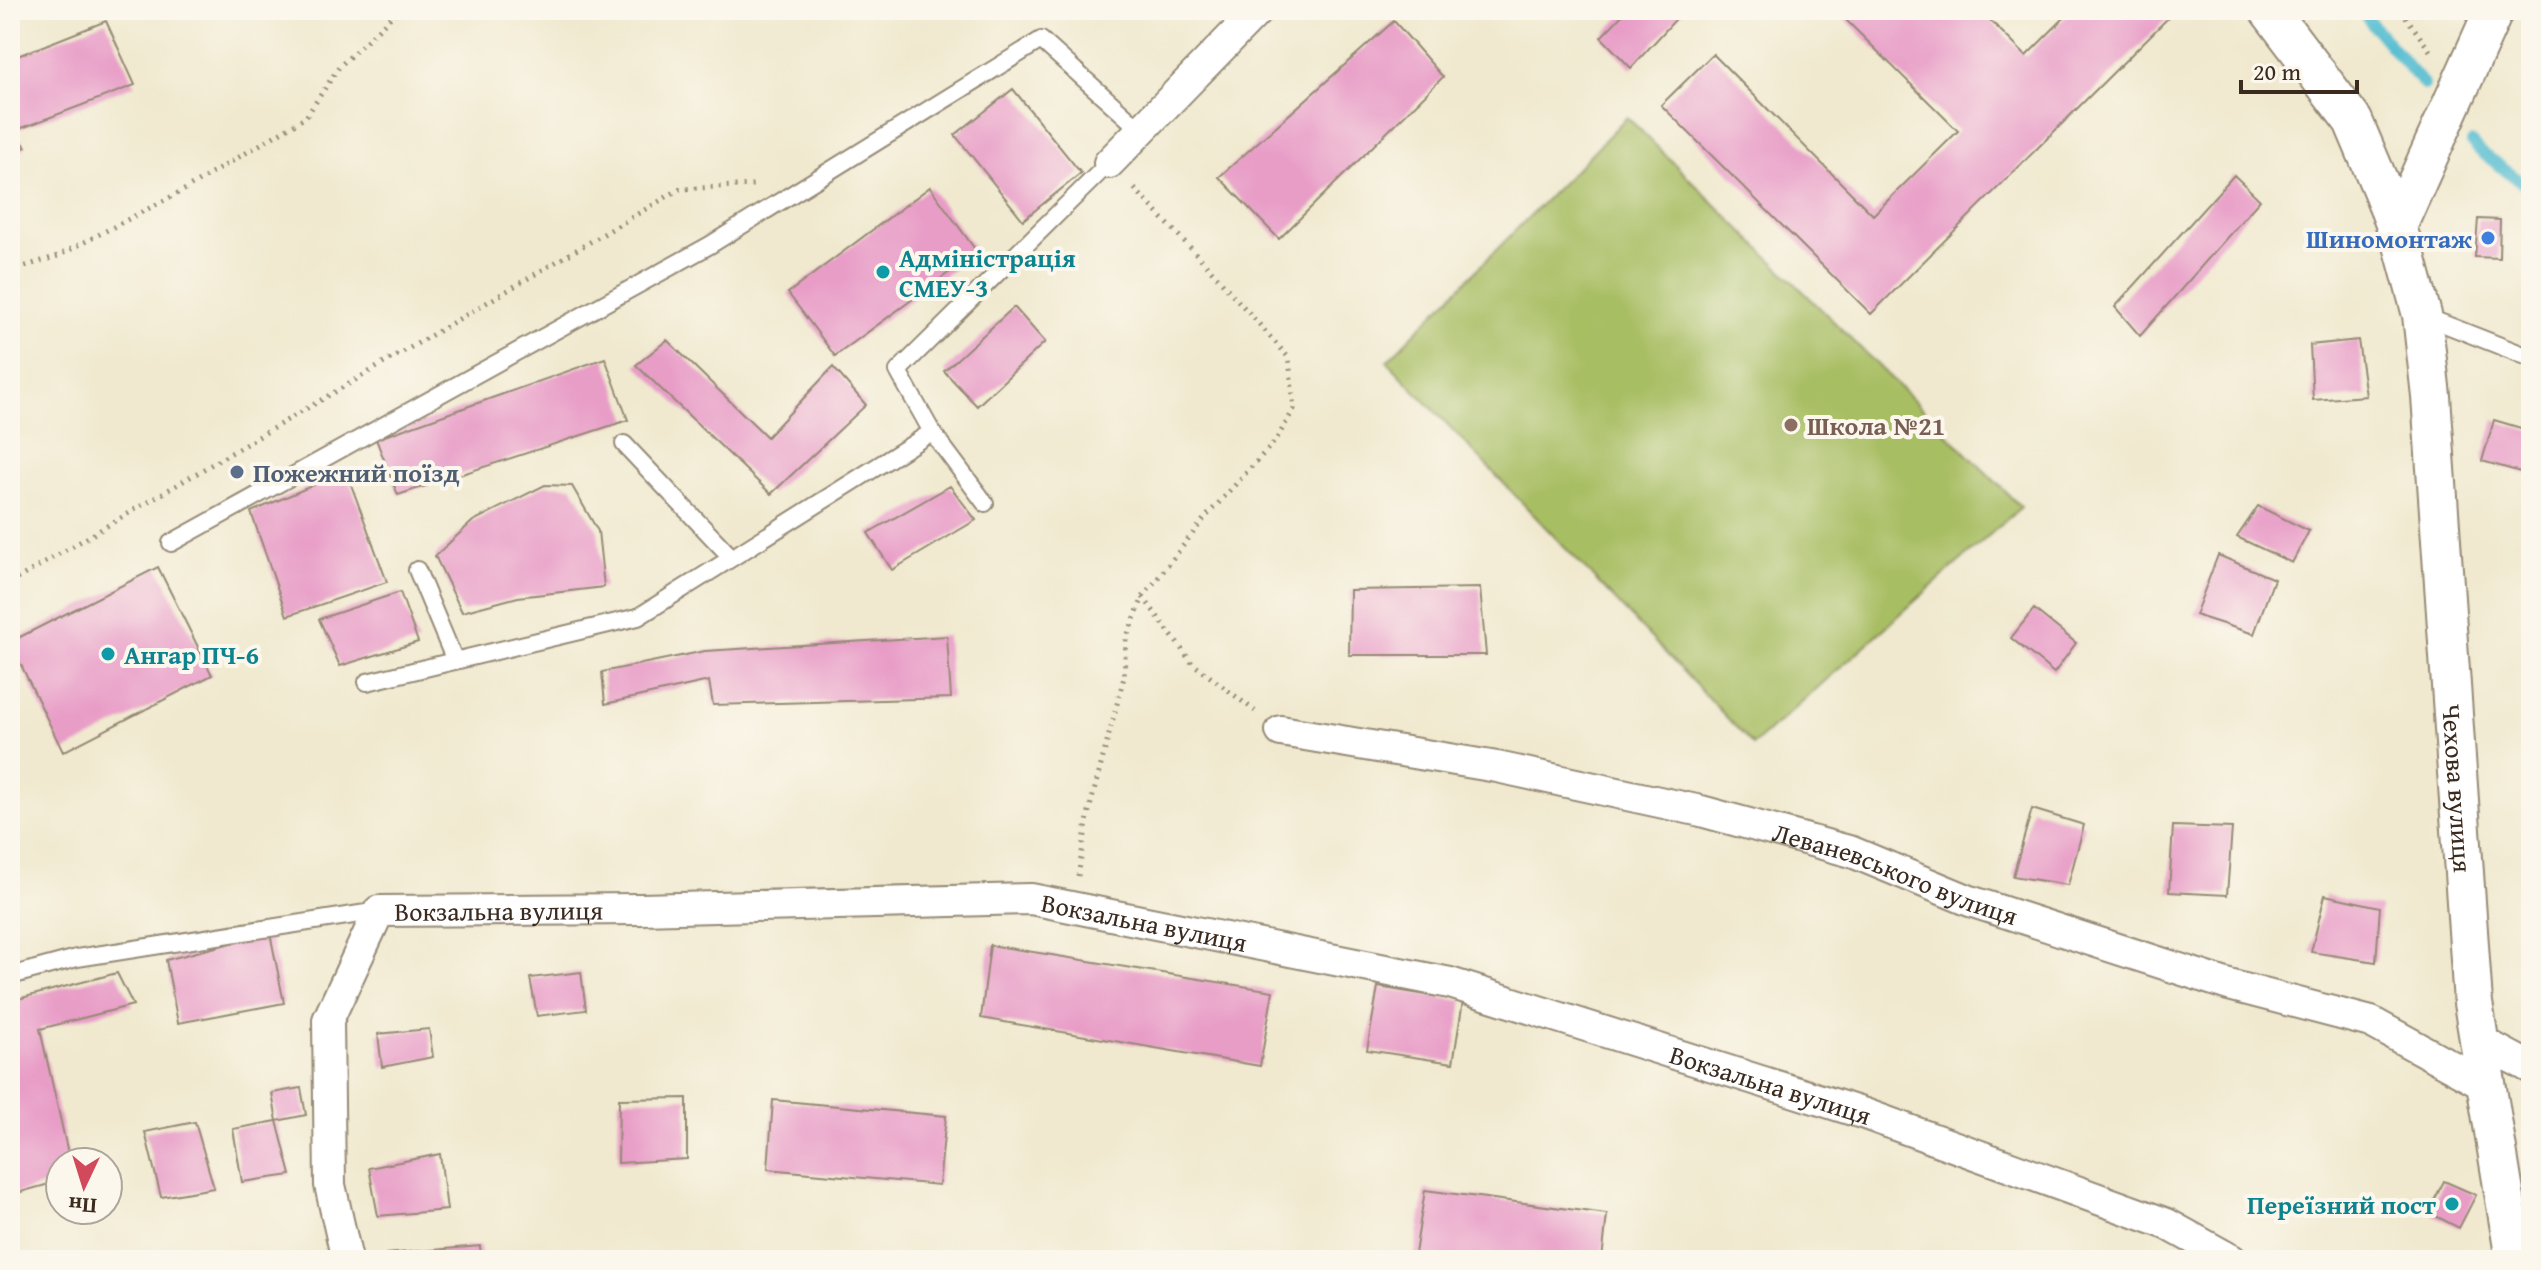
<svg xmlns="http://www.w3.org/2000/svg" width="2541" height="1270" font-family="'Gentium Book Plus',serif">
	<rect width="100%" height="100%" fill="#fbf7ec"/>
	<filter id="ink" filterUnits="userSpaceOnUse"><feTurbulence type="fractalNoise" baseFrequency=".0125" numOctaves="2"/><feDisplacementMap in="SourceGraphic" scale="16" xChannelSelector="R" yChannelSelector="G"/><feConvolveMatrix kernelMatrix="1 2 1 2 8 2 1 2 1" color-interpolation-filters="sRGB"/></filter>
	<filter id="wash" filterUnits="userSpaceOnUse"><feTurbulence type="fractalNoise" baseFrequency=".006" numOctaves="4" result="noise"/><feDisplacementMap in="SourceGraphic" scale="32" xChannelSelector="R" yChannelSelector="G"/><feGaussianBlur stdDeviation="1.8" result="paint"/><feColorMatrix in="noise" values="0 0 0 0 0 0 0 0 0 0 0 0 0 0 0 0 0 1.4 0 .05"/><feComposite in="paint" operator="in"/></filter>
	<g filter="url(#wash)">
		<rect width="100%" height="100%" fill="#f0e9cf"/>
		<path fill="#a8be63" stroke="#727440" stroke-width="2" d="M1627,117L2021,507L1753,745L1387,361Z"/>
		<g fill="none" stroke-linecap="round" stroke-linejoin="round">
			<path stroke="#54bdd1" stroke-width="12" d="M2360,10L2424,85
				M2472,143L2481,152L2531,189"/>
		</g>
		<g id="blocks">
			<path fill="#e89dc7" d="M1627,10H1684L1631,68L1601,37Z
				M1836,10H1980L2026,56L2072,10H2176L1871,314L1661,105L1713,54L1873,215L1958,131Z
				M106,21L135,85L14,131L26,147L10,155V59Z
				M1394,21L1443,77L1279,239L1219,177Z
				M1013,89L1081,173L1023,220L955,135Z
				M2234,175L2260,200L2140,336L2115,307Z
				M930,187L977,252L835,356L788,293Z
				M2478,219L2500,220L2499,258L2475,257Z
				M1014,307L1045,342L977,406L944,371Z
				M667,340L767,437L833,367L866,405L771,494L636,365Z
				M2358,340L2366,396L2313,400L2310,345Z
				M605,358L628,420L398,495L376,439Z
				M2494,420L2531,431V475L2482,461Z
				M346,471L387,582L287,616L251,512Z
				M545,485L572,486L598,531L604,587L518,597L462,612L435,556L473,521Z
				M950,486L976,520L892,570L868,533Z
				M2258,506L2309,531L2292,563L2237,537Z
				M2218,555L2274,579L2254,634L2195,615Z
				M158,567L212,675L63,752L10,642Z
				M1480,588L1486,655H1349L1350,590Z
				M400,592L418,642L340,666L319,619Z
				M2034,609L2076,643L2054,673L2011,638Z
				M947,636L951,698L713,705L709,681L605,704L602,672L705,651Z
				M2032,809L2084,825L2068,885L2013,876Z
				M2173,826L2232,828L2227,895L2169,892Z
				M2325,895L2380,907L2376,962L2311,952Z
				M270,933L284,1003L178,1023L166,960Z
				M990,945L1273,991L1260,1066L981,1018Z
				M581,972L586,1010L537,1016L530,978Z
				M117,973L133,1005L40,1029L70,1162H60V1181L10,1195V1001Z
				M1378,987L1463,1001L1453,1063L1367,1050Z
				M429,1029L433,1057L382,1067L378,1034Z
				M301,1088L306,1115L277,1121L272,1093Z
				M687,1098V1159L618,1163L619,1099Z
				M773,1100L946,1116L939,1185L768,1169Z
				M277,1121L291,1175L242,1182L233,1129Z
				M195,1122L214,1188L161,1197L145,1132Z
				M440,1154L447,1210L378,1216L369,1168Z
				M2444,1181L2476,1195L2459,1228L2428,1212Z
				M1425,1190L1607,1214L1602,1260H1414Z
				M480,1246L481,1260H387L386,1254Z"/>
		</g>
	</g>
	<g filter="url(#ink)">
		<use href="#blocks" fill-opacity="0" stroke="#968a76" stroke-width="2"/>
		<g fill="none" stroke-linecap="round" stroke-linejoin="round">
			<g stroke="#968a76" stroke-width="20">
				<path id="service" d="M2424,316L2531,358
					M932,432L985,503
					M624,444L732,558
					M171,543L710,245L1041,40L1141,130
					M417,570L455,661
					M367,682L638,617L932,432L898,371L1109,163
					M10,976L77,958L379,911"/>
			</g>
			<g stroke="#968a76" stroke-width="34">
				<g id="minor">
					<path d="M1109,163L1258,10"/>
					<path id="s1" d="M1281,731L1497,767L1701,811L1852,852L1970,901L2229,985L2371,1022L2486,1085"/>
					<path d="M2479,1040L2531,1068"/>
					<path id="s2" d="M347,1260L330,1185L328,1020L379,911L641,909L1031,899L1450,983L1865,1114L2167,1224L2232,1260"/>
				</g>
			</g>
			<g stroke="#968a76" stroke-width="42">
				<g id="tertiary">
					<path id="s3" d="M2269,10L2353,121L2383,192L2403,245L2422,315L2431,396L2473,1003L2515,1260"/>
					<path d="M2396,229L2494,10"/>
				</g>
			</g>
			<path stroke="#968a76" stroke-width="5" stroke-dasharray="2 6" stroke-linecap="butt" d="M2401,10L2433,55
				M10,271L58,256L184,190L306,117L339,67L394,14L403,10
				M10,583L680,189L753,185
				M1143,597L1192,663L1255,711
				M1078,876L1089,811L1124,677L1126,639L1143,597L1204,519L1276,440L1294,409L1289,358L1201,259L1132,186"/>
			<use href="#service" stroke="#fff" stroke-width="16"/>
			<use href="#minor" stroke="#fff" stroke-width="30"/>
			<use href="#tertiary" stroke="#fff" stroke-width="38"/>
		</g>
	</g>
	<circle fill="#3f7fe0" stroke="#fbf7ec" stroke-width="3" cx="2488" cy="238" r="8"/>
	<g fill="#0f9aa8" stroke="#fbf7ec" stroke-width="3">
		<circle cx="883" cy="272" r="8"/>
		<circle cx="108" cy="654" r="8"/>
		<circle cx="2452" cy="1204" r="8"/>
	</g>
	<circle fill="#8d6e63" stroke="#fbf7ec" stroke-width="3" cx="1791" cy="425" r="8"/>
	<circle fill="#5c6f8a" stroke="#fbf7ec" stroke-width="3" cx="237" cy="472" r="8"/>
	<g text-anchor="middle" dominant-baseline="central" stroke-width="8" stroke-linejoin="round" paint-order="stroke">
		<g font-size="26" font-weight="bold" fill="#366cbe" stroke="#fbf7ec" text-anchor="end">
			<text x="2472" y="238">Шиномонтаж</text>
		</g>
		<g font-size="26" font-weight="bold" fill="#0d838f" stroke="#fbf7ec" text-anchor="start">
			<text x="899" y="257">Адміністрація<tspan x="899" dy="30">СМЕУ-3</tspan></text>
			<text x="124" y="654">Ангар ПЧ-6</text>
			<text x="2436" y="1204" text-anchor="end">Переїзний пост</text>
		</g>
		<g font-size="26" font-weight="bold" fill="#785e54" stroke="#fbf7ec" text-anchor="start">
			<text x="1807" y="425">Школа №21</text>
		</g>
		<g font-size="26" font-weight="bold" fill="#4e5e75" stroke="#fbf7ec" text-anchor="start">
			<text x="253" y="472">Пожежний поїзд</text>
		</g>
		<g font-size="26" fill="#3b2a1e" stroke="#fbf7ec">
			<text stroke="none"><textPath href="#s3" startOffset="820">Чехова вулиця</textPath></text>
			<text stroke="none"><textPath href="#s1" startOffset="632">Леваневського вулиця</textPath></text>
			<text stroke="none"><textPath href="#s2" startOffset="482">Вокзальна вулиця</textPath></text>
			<text stroke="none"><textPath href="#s2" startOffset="1130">Вокзальна вулиця</textPath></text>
			<text stroke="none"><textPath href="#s2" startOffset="1778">Вокзальна вулиця</textPath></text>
		</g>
	</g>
	<rect width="2541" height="1270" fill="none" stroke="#fbf7ec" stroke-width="40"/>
	<g transform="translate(84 1186) rotate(184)"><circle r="38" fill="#fbf7ec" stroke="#aea59a" stroke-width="2"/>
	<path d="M0-6L14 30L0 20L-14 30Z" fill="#d1495b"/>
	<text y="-12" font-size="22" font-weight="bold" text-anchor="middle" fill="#3b2a1e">Пн</text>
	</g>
	<path d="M2241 80v12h116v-12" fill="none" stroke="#3b2a1e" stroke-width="4"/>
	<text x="2253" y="80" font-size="24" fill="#3b2a1e" stroke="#fbf7ec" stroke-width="6" paint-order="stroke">20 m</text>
</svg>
